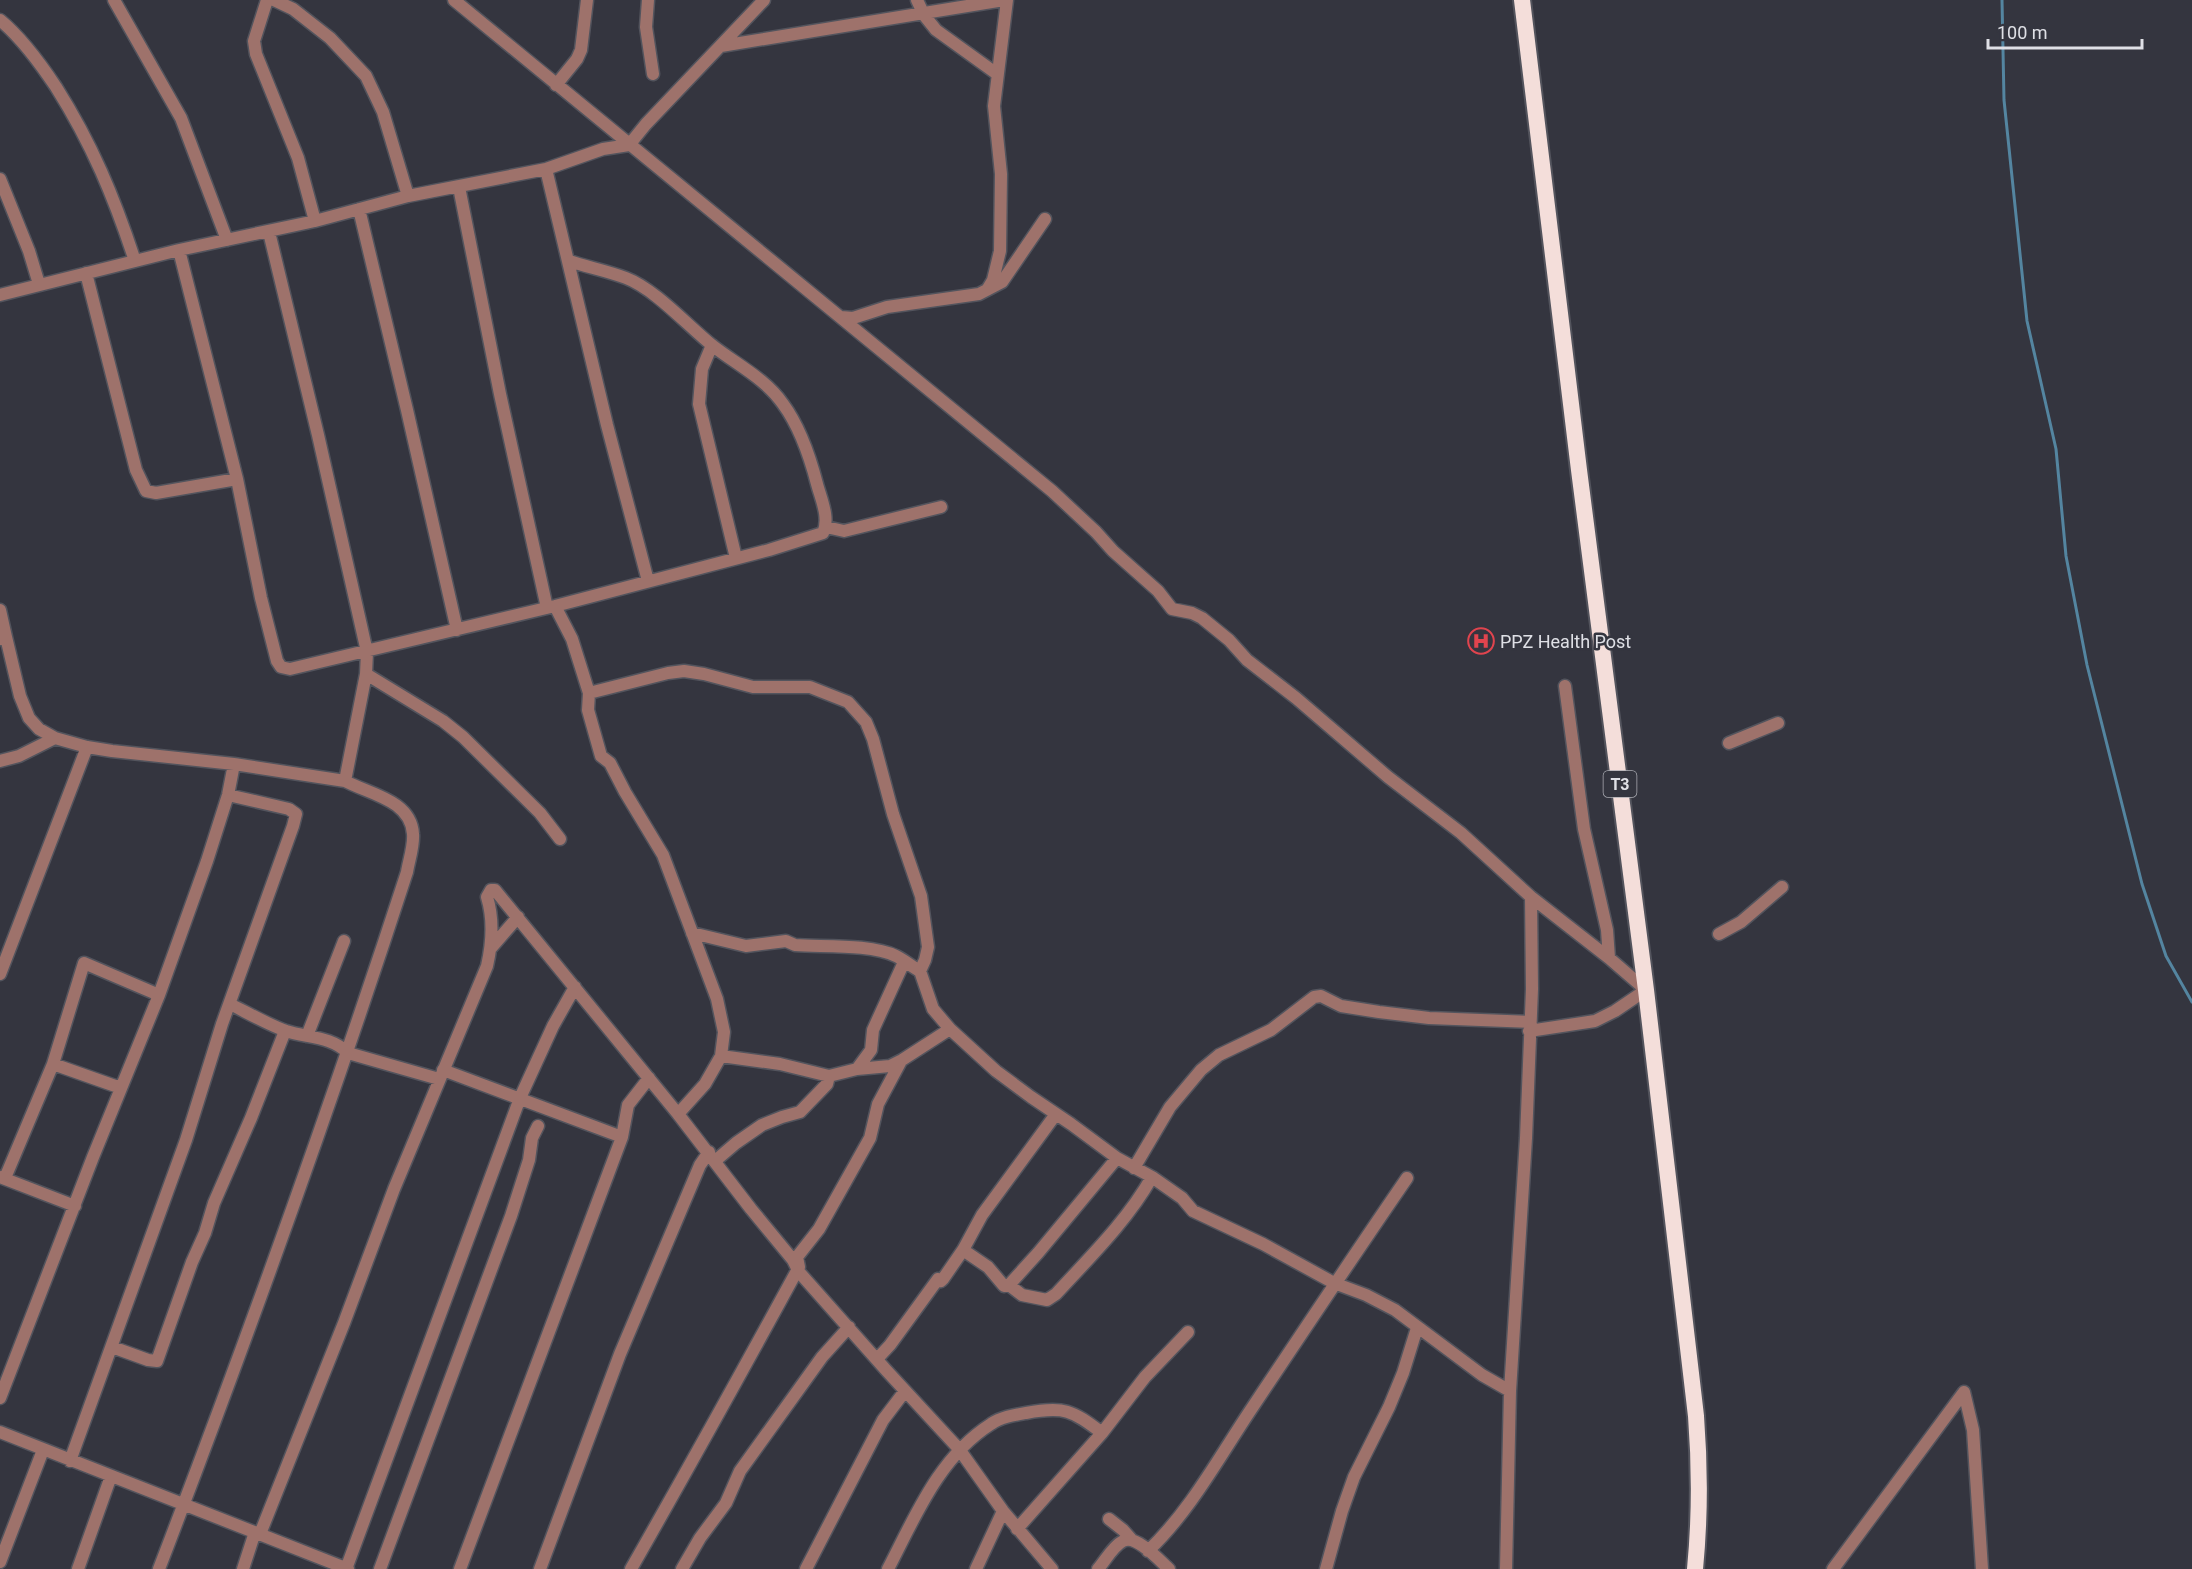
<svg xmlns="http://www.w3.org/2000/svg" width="2192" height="1569" font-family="Roboto,sans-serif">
	<rect width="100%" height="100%" fill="#34353f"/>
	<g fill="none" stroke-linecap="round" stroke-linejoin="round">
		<path stroke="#5485a0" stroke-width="3" d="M2002,0L2004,100L2027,321L2056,449L2066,556L2087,665L2142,884L2166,956L2192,1002"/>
		<g stroke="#53545d" stroke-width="15">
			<path id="minor" d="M114,0L181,118L227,240
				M267,0L254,41L256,54L298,158L315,221
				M274,0L293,9L330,38L366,76L383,112L408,196
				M454,0L1052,491L1096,532L1113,551L1158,591L1172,609L1192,613L1202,618L1229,640L1247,660L1296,698L1388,777L1461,833L1531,897L1609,958L1646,990L1615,1011L1595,1021L1529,1031
				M648,0L646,27L653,74
				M917,0L924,15L936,30L997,74
				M0,20C22,38 40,63 56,87C92,144 114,197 135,261
				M721,46L1004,0
				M556,85L577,59L581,50L587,0
				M546,169L607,425L648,581
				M0,179L29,251L39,284
				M459,187L500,394L547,608
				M359,209L407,410L457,630
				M269,232L318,435L367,652L366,674L345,781
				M179,250L237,479L261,598L277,661L281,667L290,669L555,606L769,550L823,533C830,518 821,499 817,484C810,457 800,427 783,404C766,379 736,364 713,346C688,326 655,289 626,278C608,271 587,267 569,261
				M86,273L136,470L146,491L156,493L237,479
				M987,290L993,280L1000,251L1001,174L994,106L1007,0
				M0,295L179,250L315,221L408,196L546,169L603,149L629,145L646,124L764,0
				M841,317L853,318L887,307L979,294L1002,282L1045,219
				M712,345L702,369L699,404L736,558
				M826,527L844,531L941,507
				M555,606L572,639L589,693
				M0,610L6,637L1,639
				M6,637L20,696L29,718L39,729L55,738L87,747L112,751L234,764L345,781C369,794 411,800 413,834C414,846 409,860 407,872C331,1106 247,1339 159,1569
				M366,674L443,721L463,737L540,813L560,839
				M1565,686L1584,829L1607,930L1609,958
				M1729,743L1778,723
				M0,761L19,756L55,738
				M692,933L746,946L786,941L795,945C824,947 871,944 896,956C903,959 912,967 920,971
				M1719,934L1741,922L1782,887
				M491,948L518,917
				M0,974L87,747
				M230,1004C248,1013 267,1024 286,1031C308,1038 331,1036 348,1053L439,1079
				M307,1036L344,941
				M721,1056L780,1064L829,1076L857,1069L890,1066L902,1060L950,1029
				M53,1064L121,1088
				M857,1069L871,1050L873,1030L904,962
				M443,1070L622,1137
				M678,1114L705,1084L721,1056L724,1032L717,999L663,855L625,792L610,763L601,756L588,710L589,693L668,673L684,671L704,674L753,687H810L848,702L866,722L873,739L893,814L921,896L928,947L925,960L920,971L933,1009L950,1029L996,1071L1031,1097L1071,1124L1117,1158L1152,1177L1182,1198L1193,1211L1263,1244L1334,1283L1366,1295L1395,1310L1482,1375L1510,1391
				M715,1161L736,1143L762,1125L782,1117L800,1112L827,1084L829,1076
				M1134,1168L1170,1107L1201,1070L1219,1055L1271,1030L1314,997L1321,996L1341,1006L1379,1012L1429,1018L1530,1022
				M0,1177L75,1206
				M5,1178L53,1064L84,963L159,995
				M963,1250L988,1267L1004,1286L1009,1285L1022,1295L1047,1300L1056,1294C1090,1257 1127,1221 1152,1177
				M1009,1285L1038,1253L1117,1158
				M112,1347L148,1360L157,1361L192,1262L205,1233L214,1203L251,1118L285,1031
				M877,1359L890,1345L938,1279L941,1281L943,1279L963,1250L982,1215L1056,1114
				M1964,1392L1973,1430L1982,1569
				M0,1398L93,1157L159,995L207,861L228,795L234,764
				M0,1432L348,1569
				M70,1461L186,1140L222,1024L293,826L296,814L289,809L228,795
				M1109,1519L1123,1530L1131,1539
				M1017,1529L1102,1433L1145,1377L1188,1332
				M260,1534L344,1323L394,1189L487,966C492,944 494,920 487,897L491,890H495L678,1114L751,1209L793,1260L799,1272L886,1370L959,1449L1003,1511L1052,1569
				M1148,1551C1190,1511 1218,1459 1250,1411C1302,1333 1354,1255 1407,1178
				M0,1562L43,1450
				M78,1569L111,1476
				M243,1569L255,1532
				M346,1569L520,1098L553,1026L575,987
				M380,1569L511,1216L529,1160L532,1138L538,1126
				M460,1569L622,1137L628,1105L649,1078
				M540,1569L620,1354L700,1165L709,1152
				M631,1569C688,1469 744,1368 799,1267L797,1257L819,1229L870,1138L878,1104L901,1061
				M682,1569L700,1538L726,1503L740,1471L822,1357L849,1327
				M806,1569L883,1420L905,1391
				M888,1569C915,1517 939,1457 991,1424C1001,1417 1014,1415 1026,1413C1064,1406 1072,1410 1102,1433
				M976,1569L1003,1511
				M1098,1569C1105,1561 1113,1546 1123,1541C1136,1534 1160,1561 1169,1569
				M1326,1569L1342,1511L1354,1477L1389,1407L1403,1373L1417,1328
				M1506,1569L1510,1391L1526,1138L1532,989L1531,897
				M1833,1569L1964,1392"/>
		</g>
		<g stroke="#53545d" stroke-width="20">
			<path id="highway" d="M1522,0L1579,470L1646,990L1696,1416C1700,1468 1700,1518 1695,1569"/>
		</g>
		<use href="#minor" stroke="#9e726b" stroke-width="12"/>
		<use href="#highway" stroke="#f4deda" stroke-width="16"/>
	</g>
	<defs>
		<g id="hospital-ring" transform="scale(1.35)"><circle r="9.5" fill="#34353f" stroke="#e0444e" stroke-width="1.5"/><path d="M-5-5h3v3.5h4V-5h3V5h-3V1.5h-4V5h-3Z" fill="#e0444e"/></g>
	</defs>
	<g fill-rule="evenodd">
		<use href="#hospital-ring" x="1481" y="641"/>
	</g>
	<g text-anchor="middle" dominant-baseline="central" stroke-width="5" stroke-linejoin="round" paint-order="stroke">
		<rect fill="#34353f" stroke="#acadb4" stroke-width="1.5" x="1603.5" y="771" width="33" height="26" rx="4.5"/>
		<g font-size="16" font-weight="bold" fill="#dfe0e6">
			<text x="1620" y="784">T3</text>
		</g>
		<g font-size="18" fill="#dfe0e6" stroke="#34353f" text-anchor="start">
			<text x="1500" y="641">PPZ Health Post</text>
		</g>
	</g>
	<path d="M1988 39v9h154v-9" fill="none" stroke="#dfe0e6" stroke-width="3"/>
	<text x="1997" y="39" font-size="18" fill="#dfe0e6" stroke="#34353f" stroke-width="4.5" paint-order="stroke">100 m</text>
</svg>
